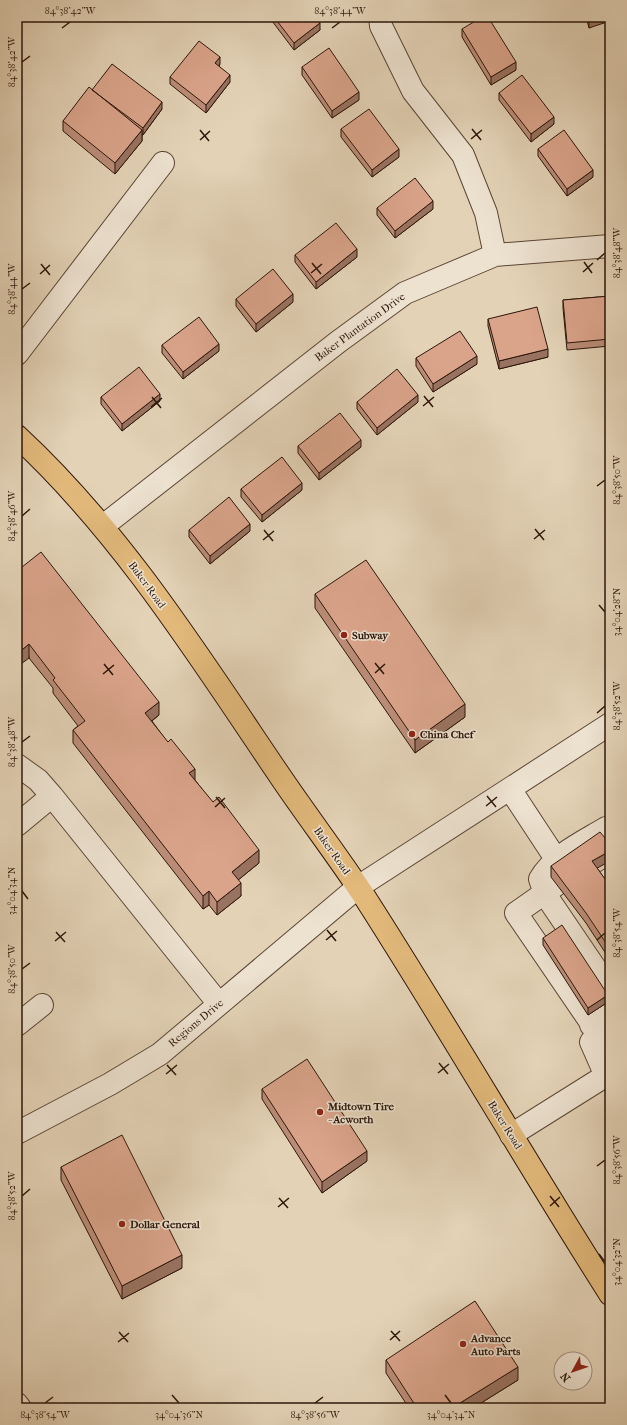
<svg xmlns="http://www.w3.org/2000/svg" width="627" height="1425" font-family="'IM FELL French Canon',serif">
	<rect width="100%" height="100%" fill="#e3d2b6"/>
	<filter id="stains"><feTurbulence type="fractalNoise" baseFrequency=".005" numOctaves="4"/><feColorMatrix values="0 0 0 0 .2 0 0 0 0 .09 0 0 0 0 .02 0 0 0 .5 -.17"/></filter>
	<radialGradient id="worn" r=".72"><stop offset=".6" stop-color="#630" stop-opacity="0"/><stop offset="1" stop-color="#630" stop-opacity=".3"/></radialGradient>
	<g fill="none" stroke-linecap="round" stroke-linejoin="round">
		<g stroke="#5a4535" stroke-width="24">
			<path id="minor" d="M380,17L381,26L413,91L463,155L486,213L495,255
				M17,354L163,163
				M103,526L338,342L405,293L495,255L610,246
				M17,765L38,780L52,796L219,1004
				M510,789L556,859
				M17,825L52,796
				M610,835L606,828C583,842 554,855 540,879L545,894L610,990
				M556,885L516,913L598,1033L609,1035L610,1038
				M601,885L610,879
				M17,1025L42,1005
				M591,1025L610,1014
				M598,1033L591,1042L606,1076
				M17,1133L110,1084L160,1054L358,887L610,724
				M511,1135L610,1073
				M17,1404L20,1408"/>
		</g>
		<g stroke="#2d160a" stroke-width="24">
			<path id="major" d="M17,436C122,533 200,658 280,776C307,816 337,855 364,896C448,1027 526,1162 610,1294"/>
		</g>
		<use href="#minor" stroke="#ede2d0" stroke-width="22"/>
		<use href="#major" stroke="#e2b97b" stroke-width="22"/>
	</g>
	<path fill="#bb8d78" stroke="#2d160a" d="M269,17H316L320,30L294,50Z
		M586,17H610L589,28Z
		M462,29L516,70L491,85L462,37Z
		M220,64L219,66L230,82L206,113L170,84V77Z
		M302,67L359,100L332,118L302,75Z
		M92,90L162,109L143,135H142V141L115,174L63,131V121Z
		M499,93L554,124L531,142L499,100Z
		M341,129L399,157L372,177L341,137Z
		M538,149L593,177L567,196L538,156Z
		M377,208L433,209L395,238L377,215Z
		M295,255L357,257L316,289L295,262Z
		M610,296V346L567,350L563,308V300Z
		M236,299L293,302L256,332L236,306Z
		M488,319L548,357L499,369L488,326Z
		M162,345L219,351L183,379L162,353Z
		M416,358L477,364L433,392L416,366Z
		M101,397L160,401L122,431L101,404Z
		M357,402H418L377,435L357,409Z
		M298,446L361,447L319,480L298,453Z
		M241,489L302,490L262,522L241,497Z
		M189,530L250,531L210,564L189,537Z
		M17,571L159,715L152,721L195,780L259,863L238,880L241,896L217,915L209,905L203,909L73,743V730L78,726L53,693V688L29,658Z
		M315,594L465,717L415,753L315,608Z
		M551,866L597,868L610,886V960L586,923L551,877Z
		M543,938L608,1002L588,1015L543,945Z
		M262,1089L367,1161L322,1193L262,1099Z
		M61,1167L182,1268L122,1299L61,1180Z
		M386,1360L518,1380L473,1408H409L386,1373Z"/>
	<path fill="#997361" stroke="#2d160a" d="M600,17H610V21L589,28V20Z
		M320,23V30L294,50V43Z
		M220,57V64L215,70V63Z
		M516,62V70L491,85V77Z
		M230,75V82L206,113V105Z
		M359,92V100L332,118V111Z
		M162,102V109L143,135V128Z
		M554,117V124L531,142V134Z
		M142,130V141L115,174V163Z
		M399,149V157L372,177V170Z
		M593,170V177L567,196V189Z
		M433,201V209L395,238V231Z
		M357,249V257L316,289V282Z
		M18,279V290L17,291V280Z
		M293,294V302L256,332V324Z
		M219,344V351L183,379V372Z
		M548,349V357L499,369V361Z
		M477,356V364L433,392V384Z
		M160,394V401L122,431V424Z
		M418,395V402L377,435V428Z
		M361,440V447L319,480V473Z
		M302,483V490L262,522V515Z
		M250,524V531L210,564V556Z
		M29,644V658L17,667V654Z
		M159,702V715L145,726V713Z
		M465,704V717L415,753V740Z
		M195,769V782L189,773Z
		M259,850V863L232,885V872Z
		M610,851V861L592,871V861Z
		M241,883V896L217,915V902Z
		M209,891V905L203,909V896Z
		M608,995V1002L588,1015V1008Z
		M367,1151V1161L322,1193V1182Z
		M182,1255V1268L122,1299V1286Z
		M518,1367V1380L473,1408H452Z"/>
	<path fill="#daa48b" stroke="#2d160a" d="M274,17H316L320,23L294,43Z
		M482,17H488L516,62L491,77L462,29Z
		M588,17H600L589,20Z
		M199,41L220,57L215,63L230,75L206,105L170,77Z
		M329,48L359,92L332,111L302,67Z
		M112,64L162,102L143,128L92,90Z
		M522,75L554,117L531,134L499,93Z
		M89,87L142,130L115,163L63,121Z
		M369,109L399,149L372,170L341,129Z
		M564,130L593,170L567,189L538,149Z
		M415,178L433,201L395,231L377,208Z
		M336,223L357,249L316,282L295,255Z
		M273,269L293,294L256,324L236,299Z
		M610,296V339L567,343L563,300Z
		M537,307L548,349L499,361L488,319Z
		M199,317L219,344L183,372L162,345Z
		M460,331L477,356L433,384L416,358Z
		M139,367L160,394L122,424L101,397Z
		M397,369L418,395L377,428L357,402Z
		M340,413L361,440L319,473L298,446Z
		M282,457L302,483L262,515L241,489Z
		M229,497L250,524L210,556L189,530Z
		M41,552L159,702L145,713L168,742L171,739L195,769L189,773L213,802L219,797L259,850L232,872L241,883L217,902L209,891L203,896L73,730L85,721L53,680L55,678L29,644L17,654V571Z
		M366,560L465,704L415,740L315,594Z
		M600,832L610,844V851L592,861L610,886V949L586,913L551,866Z
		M562,925L608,995L588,1008L543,938Z
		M307,1059L367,1151L322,1182L262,1089Z
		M122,1135L182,1255L122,1286L61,1167Z
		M475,1301L518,1367L452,1408H417L386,1360Z"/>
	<path fill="none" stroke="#2d160a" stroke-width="1.5" d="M62,28L70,22M332,28L340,22M22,62L30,56M472,129L481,140M200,130L209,141M471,139L482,130M200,140L210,131M597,260L605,253M584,262L592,273M312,263L321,274M41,264L50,275M583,272L593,263M311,273L322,264M40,274L50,265M22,289L30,283M424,396L433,407M152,397L161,408M423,406L434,397M151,407L162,398M597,486L605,480M22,516L30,509M535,529L544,540M264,530L273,541M534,539L545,530M263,540L274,531M599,605L605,612M375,663L384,674M104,664L113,675M375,673L385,664M103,674L114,665M597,713L605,706M22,742L30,736M487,796L496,807M216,797L225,808M486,806L497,797M215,807L225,798M22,891L28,899M327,930L336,941M56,932L65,942M326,940L337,931M597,940L605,933M55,941L66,932M22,969L30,963M439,1063L448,1074M167,1065L176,1075M438,1073L449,1064M166,1074L177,1065M597,1166L605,1160M22,1196L30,1189M550,1196L559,1207M279,1198L288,1208M550,1206L560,1197M278,1207L289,1198M599,1254L605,1262M391,1331L400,1341M119,1332L128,1342M390,1340L400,1331M118,1342L129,1333M172,1395L179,1403M445,1395L451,1403M45,1403L53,1397M315,1403L323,1397"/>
	<g fill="#8f2418" stroke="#ede2d0" stroke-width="1.5">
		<circle cx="344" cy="635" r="4"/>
		<circle cx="412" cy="734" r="4"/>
		<circle cx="320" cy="1112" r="4"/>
		<circle cx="122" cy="1224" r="4"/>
		<circle cx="463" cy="1344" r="4"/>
	</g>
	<g text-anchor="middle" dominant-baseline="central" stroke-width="3" stroke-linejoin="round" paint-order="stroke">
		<g font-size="11" fill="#2d160a" stroke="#ede2d0">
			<text transform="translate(360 327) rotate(-36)">Baker Plantation Drive</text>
			<text transform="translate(147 585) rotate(54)">Baker Road</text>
			<text transform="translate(332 851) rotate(55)">Baker Road</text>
			<text transform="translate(196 1023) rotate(-40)">Regions Drive</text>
			<text transform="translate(505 1125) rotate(58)">Baker Road</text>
		</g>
		<g font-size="11" font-weight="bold" fill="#2d160a" stroke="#ede2d0" text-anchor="start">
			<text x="352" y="635">Subway</text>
			<text x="420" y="734">China Chef</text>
			<text x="328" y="1106">Midtown Tire<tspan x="328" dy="13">- Acworth</tspan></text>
			<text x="130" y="1224">Dollar General</text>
			<text x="471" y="1338">Advance<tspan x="471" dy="13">Auto Parts</tspan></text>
		</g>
	</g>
	<rect width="627" height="1425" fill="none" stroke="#e3d2b6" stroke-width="44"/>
	<g transform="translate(573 1371) rotate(230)"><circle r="19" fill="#ede2d0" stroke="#a09081"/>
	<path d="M0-3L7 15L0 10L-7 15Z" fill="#8f2418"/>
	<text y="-6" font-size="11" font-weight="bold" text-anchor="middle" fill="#2d160a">N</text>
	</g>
	<rect x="22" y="22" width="583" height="1381" fill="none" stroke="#2d160a" stroke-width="1.5"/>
	<g font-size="10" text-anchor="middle" fill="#2d160a">
		<text x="70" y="14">84°38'42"W</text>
		<text x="340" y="14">84°38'44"W</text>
		<text transform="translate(11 62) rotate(-90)" y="4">84°38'42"W</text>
		<text transform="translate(616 253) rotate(-90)" y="4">84°38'48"W</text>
		<text transform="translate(11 289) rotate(-90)" y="4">84°38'44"W</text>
		<text transform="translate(616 480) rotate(-90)" y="4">84°38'50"W</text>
		<text transform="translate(11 516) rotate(-90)" y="4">84°38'46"W</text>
		<text transform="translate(616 612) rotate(-90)" y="4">34°04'28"N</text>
		<text transform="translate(616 706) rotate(-90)" y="4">84°38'52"W</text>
		<text transform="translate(11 742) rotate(-90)" y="4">84°38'48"W</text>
		<text transform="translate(11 891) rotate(-90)" y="4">34°04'34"N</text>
		<text transform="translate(616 933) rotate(-90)" y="4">84°38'54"W</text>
		<text transform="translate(11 969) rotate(-90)" y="4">84°38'50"W</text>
		<text transform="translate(616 1160) rotate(-90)" y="4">84°38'56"W</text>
		<text transform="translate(11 1196) rotate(-90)" y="4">84°38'52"W</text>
		<text transform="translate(616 1262) rotate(-90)" y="4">34°04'32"N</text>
		<text x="45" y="1418">84°38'54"W</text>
		<text x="179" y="1418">34°04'36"N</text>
		<text x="315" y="1418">84°38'56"W</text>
		<text x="451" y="1418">34°04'34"N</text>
	</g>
	<rect width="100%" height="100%" filter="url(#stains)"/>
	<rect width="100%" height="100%" fill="url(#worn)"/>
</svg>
